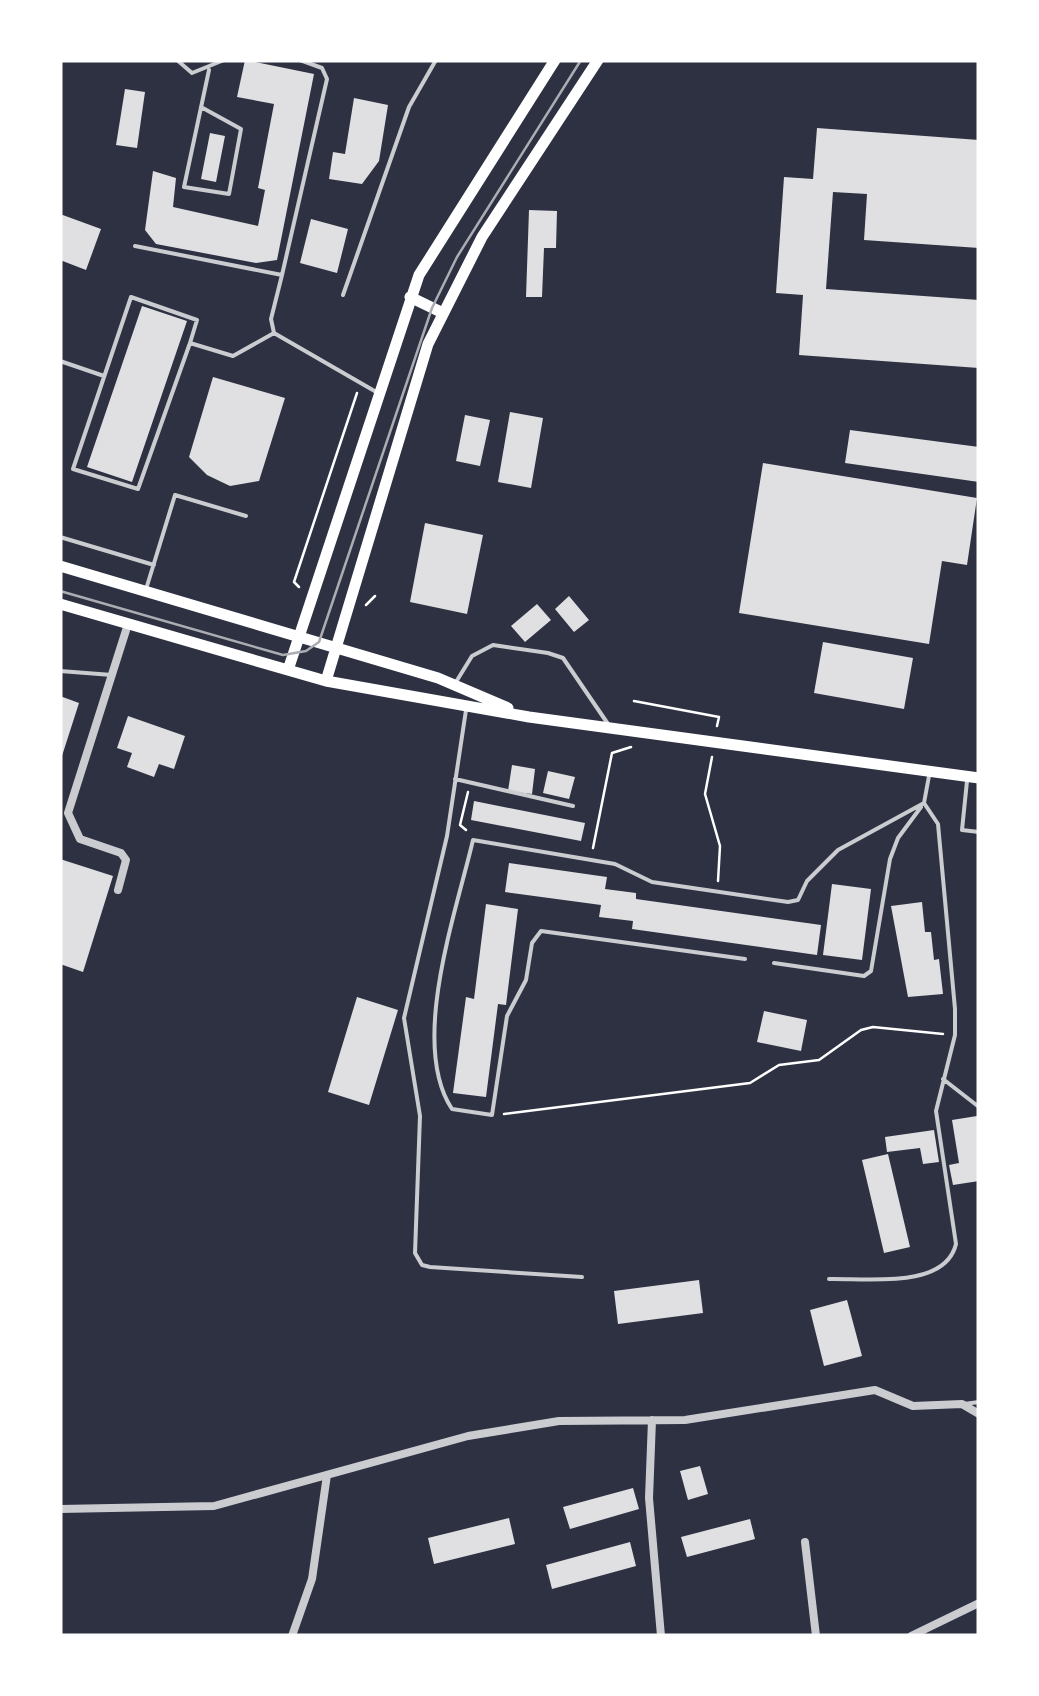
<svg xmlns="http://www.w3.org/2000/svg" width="1039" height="1696" font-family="Roboto,sans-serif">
	<rect width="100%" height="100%" fill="#2d3142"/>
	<path fill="#e0e0e3" d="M245,60L314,74L277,260L256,263L156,244L145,230L153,171L176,178L173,207L258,226L265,190L258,188L274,104L237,97Z
		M125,89L145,92L137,148L116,145Z
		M354,98L388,105L379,161L362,184L329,179L333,152L345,154Z
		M817,128L979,140V248L864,240L867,194L833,192L826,289L979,300V368L799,355L803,295L776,293L784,177L813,179Z
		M210,133L225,136L216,182L201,179Z
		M529,210L557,211L556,248H544L542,297H526Z
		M60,214L101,229L86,270L60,260Z
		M311,219L348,229L337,273L300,263Z
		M142,306L187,321L132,482L87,467Z
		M213,377L285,398L259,481L230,486L207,475L189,457Z
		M510,412L543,418L531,488L498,482Z
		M465,415L490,420L480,466L456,461Z
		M850,430L979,447V482L845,463Z
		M763,463L977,498L967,565L942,561L929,644L739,613Z
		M425,523L483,535L467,614L410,602Z
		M569,596L589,620L574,632L555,609Z
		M537,604L551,620L525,642L511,626Z
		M823,642L913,658L904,709L814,693Z
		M60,696L79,703L61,759H60Z
		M128,716L185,736L174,769L159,764L154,777L127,767L132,753L117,748Z
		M512,765L535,769L532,794L508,791Z
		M548,771L575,777L569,799L543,793Z
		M474,801L585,823L581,841L471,820Z
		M60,859L113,876L83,972L60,964Z
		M509,863L607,877L605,889L636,893V899L821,925L817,955L632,929L633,921L599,917L601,905L505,892Z
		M832,884L871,889L862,960L823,955Z
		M922,902L925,932H931L934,960L939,959L943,994L908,997L891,906Z
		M486,904L518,909L506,1005L498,1004L486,1097L453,1093L466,997L474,999Z
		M357,997L398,1010L369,1105L328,1092Z
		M764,1011L807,1020L801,1051L757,1042Z
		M977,1116L979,1181L953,1185L949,1165L959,1163L952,1120Z
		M934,1130L939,1162L923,1164L920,1148L887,1152L885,1137Z
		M888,1154L910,1247L884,1253L862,1160Z
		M699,1280L703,1313L618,1324L614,1291Z
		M847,1300L862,1356L824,1366L810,1310Z
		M700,1466L708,1494L688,1500L680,1471Z
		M633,1488L639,1509L570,1529L563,1507Z
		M509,1518L515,1544L434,1564L428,1538Z
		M750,1519L755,1539L687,1557L681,1537Z
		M630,1542L636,1566L552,1589L546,1565Z"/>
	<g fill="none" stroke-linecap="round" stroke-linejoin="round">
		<path stroke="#fff" stroke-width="2.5" d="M299,587L294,582L357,393
			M366,605L375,596
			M634,701L719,717L717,726
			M712,757L705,794L720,846L718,881
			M466,830L460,825L468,792
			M593,848L612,753L631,747
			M504,1114L750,1083L779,1065L819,1060L861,1030L873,1027L943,1034"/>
		<path stroke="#caccd0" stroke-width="4" d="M177,60L192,73L224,60
			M201,107L241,129L229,194L184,187L209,70
			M135,246L282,275L271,319L274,333L378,393
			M282,275L327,79L322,68L300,60
			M343,295L409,107L436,60
			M190,343L138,489L73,469L131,297L197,320L190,343L233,356L274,333
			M60,361L104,376
			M60,537L154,565
			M147,586L175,495L246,516
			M60,671L112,675
			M456,682L472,656L493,645L548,653L563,658L608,724
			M466,710L447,836L404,1018L420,1116L415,1253L422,1265L430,1267L582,1277
			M455,779L573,806
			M967,781L962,830L979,832
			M745,959L541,931L532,943L526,980L507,1016L492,1115L452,1109C409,1044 456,913 473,840L615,864L652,882L788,902L798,900L807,881L838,850L924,803
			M774,963L864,976L871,971L890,859L898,838L921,807
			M943,1079L979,1107
			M829,1279C865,1278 945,1290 956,1244L936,1111L955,1035V1009L938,824L924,803L929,776
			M964,1404L979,1402"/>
		<path stroke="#caccd0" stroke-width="8" d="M118,890L126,860L121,853L80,839L68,813L128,624
			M652,1420L649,1498L661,1636
			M60,1509L214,1506L468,1436L559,1421L685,1420L875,1390L913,1406L962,1404L979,1414
			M805,1542L816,1636
			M292,1636L312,1579L327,1475
			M911,1636L979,1603"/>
		<path stroke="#fff" stroke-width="11" d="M410,297L443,313
			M60,566L438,678L508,708
			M60,604L326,681L529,717L979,778
			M288,670L419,275L555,60
			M326,681L428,344L482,237L598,60"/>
		<path stroke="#abadb3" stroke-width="2.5" d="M60,591L283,655L306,651L319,642L432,308L457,257L581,60"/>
	</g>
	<rect width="1039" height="1696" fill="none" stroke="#ffffff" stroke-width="125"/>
</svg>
